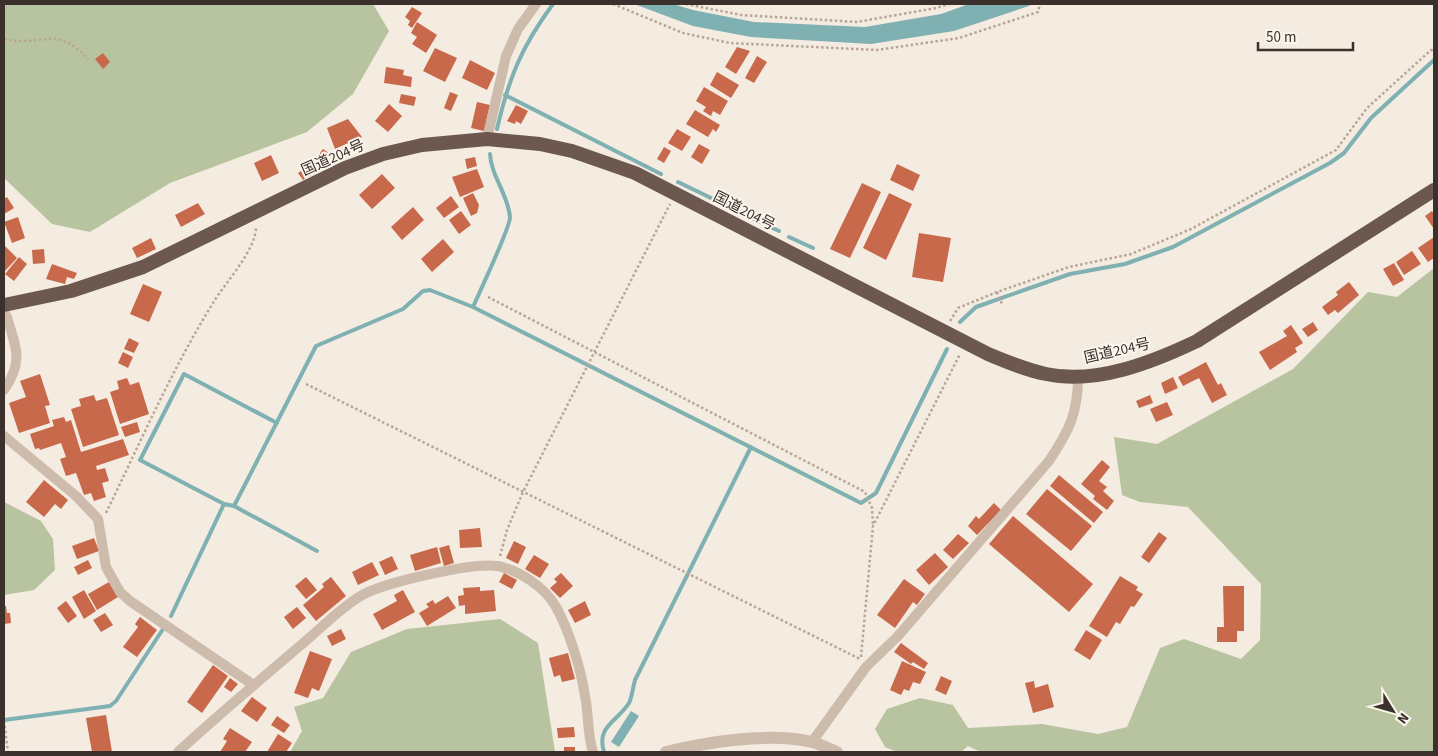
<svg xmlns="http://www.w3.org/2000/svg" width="1438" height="756" font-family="'Source Sans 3','Noto Sans JP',sans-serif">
	<rect width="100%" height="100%" fill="#f4ebe1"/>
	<path fill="#b8c4a0" d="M4,4H373L389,31L353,94L307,132L170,183L90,232L52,224L4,178Z
		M1434,268V752H981L968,746L961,752H897L885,747L875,729L887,709L920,698L953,705L968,728L1042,724L1098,734L1127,727L1160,648L1184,639L1241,659L1260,640L1261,584L1188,507L1140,502L1122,495L1114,437L1157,444L1293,369L1368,292L1397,297Z
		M4,502L41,521L53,539L55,570L34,590L4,595Z
		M500,619L538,643L555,752H290L302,731L294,707L323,698L351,652L407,629Z"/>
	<path fill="#7fb0b2" d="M634,4H673L693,10L754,22L865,27L941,14L969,4H1031L1029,6L954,31L871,44L751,37L693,26Z
		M631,711L639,716L619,747L611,742Z"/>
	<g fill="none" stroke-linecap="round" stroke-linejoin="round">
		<path stroke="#7fb0b2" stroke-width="4" d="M505,95L661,174
			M497,129C509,77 522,46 553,4
			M678,182L779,231
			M789,237L813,248
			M473,307C479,293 511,226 510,217C508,194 491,176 490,154
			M960,322L976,307L1070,274L1125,264L1173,247L1330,163L1344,153L1371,118L1434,60
			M224,504L140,460L184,374L277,423
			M234,506L316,346L403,309L423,291L430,290L473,307L861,503L876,493L947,349
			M171,616L224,504L234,506L317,551
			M4,720L110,706L116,701L163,629
			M604,752C596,726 617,722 629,703C632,697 633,687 635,680L751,447"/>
	</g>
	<path fill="#c8694b" d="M412,7L422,13L412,28L408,25L410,21L405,17Z
		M417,22L437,35L426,53L412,44L417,37L411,33Z
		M737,47L750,51L736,74L725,67Z
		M435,48L457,58L445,82L423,71Z
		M103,53L110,62L103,69L95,59Z
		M757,56L767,62L754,83L745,78Z
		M470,60L495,73L487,90L462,78Z
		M386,67L404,70L403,75L412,77L411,87L384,83Z
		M717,72L739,85L731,98L710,85Z
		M704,87L728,101L720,115L713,111L711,116L703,111L706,107L696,101Z
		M450,92L458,95L451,111L444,108Z
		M401,94L416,97L414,106L399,103Z
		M477,102L490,105L484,131L471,128Z
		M389,104L402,116L388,132L375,121Z
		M516,105L528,111L521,124L516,121L515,124L507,121Z
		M695,110L720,125L716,132L713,129L708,137L686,124Z
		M348,119L362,137L335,149L327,128Z
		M677,129L691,137L682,151L668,143Z
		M699,144L710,150L702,164L691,157Z
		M664,147L671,151L664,163L657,159Z
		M323,149L330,154L323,163L316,158Z
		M271,155L279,173L262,181L254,163Z
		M475,157L477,166L467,169L465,159Z
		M316,161L321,169L303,180L298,173Z
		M897,164L920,175L913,191L890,180Z
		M477,169L484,187L460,197L452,177Z
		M382,174L395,188L372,209L359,195Z
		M862,183L881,192L850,258L830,249Z
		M473,193L479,205L477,213L471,216L463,198Z
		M889,193L912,204L886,260L863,248Z
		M451,196L459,207L444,218L436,208Z
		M7,197L14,208L4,214V199Z
		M198,203L205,214L181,227L175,215Z
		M413,207L424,220L402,240L391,227Z
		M461,211L471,225L459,234L449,220Z
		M1432,211L1434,214V229L1425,216Z
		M18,217L25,238L12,243L4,222Z
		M919,233L951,238L943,282L912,277Z
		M1434,237V258L1428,262L1418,248Z
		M151,238L156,249L137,258L132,248Z
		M443,239L454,252L432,272L421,259Z
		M4,245L17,258L4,272Z
		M44,249L45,263L33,264L32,250Z
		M1412,251L1421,264L1404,275L1396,262Z
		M19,257L27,264L14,281L5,274Z
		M1394,263L1404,280L1393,286L1383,269Z
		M52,264L77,273L74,279L67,277L65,284L46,279Z
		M1349,282L1359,295L1338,313L1335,310L1328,315L1322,307L1338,295L1336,292Z
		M143,284L162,292L149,322L130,314Z
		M1313,322L1318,330L1308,337L1302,329Z
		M1291,325L1303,343L1295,348L1297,352L1270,370L1259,352L1287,336L1283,331Z
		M129,338L139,343L134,353L124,349Z
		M123,352L133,357L128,368L118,363Z
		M1206,362L1218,385L1221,383L1227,395L1212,403L1199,378L1183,386L1178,377Z
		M40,374L50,405L45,406L50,423L19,433L9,403L26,397L20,381Z
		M1173,377L1178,388L1165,394L1161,383Z
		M127,378L130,385L139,382L149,414L120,424L110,392L119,389L117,381Z
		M94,395L96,401L107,398L119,435L83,447L71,409L81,406L79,399Z
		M1150,395L1153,403L1139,408L1136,401Z
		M1167,402L1173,415L1156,422L1150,409Z
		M64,417L66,422L71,420L81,452L123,439L129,455L96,466L97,470L105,468L109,481L102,483L106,497L94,501L91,493L84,495L76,473L66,476L60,459L66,457L61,443L40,450L39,448L35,449L30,434L54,426L52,420Z
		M137,422L140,432L125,437L121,427Z
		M1102,460L1110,467L1099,481L1107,487L1103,491L1114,501L1107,510L1093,499L1095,496L1081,484Z
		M1059,475L1103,512L1094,523L1050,486Z
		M44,480L68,500L61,509L55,504L44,517L26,502Z
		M1047,489L1092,526L1071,551L1026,514Z
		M994,503L1001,510L977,535L968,526L976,516L979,519Z
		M1013,516L1093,584L1069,612L989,544Z
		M480,528L482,547L460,548L459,530Z
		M1159,532L1167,538L1149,563L1141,557Z
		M958,534L969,543L953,559L943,550Z
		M94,538L99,551L77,559L72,546Z
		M514,541L526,547L518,564L506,558Z
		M449,545L454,563L444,566L439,548Z
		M437,547L441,563L415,571L410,555Z
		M935,553L948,567L929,585L916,570Z
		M534,555L549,564L540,578L525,569Z
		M392,556L398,569L385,575L379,562Z
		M88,560L92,568L78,575L74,567Z
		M372,562L379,575L358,585L352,572Z
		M504,573L517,580L512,589L499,582Z
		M561,573L573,586L560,598L550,588L557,582L554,579Z
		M1120,576L1138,587L1136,590L1143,594L1134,607L1131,606L1120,624L1116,622L1107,637L1089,626Z
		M306,577L317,590L306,599L295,586Z
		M331,577L346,596L316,621L303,605L324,587L322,584Z
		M904,579L925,594L917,605L913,602L895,628L877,615Z
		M109,582L118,597L97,610L88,594Z
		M1223,586H1244V631H1237V642H1217V627H1224Z
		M480,587V591L494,590L496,611L465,614V605L459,606L458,596L464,595L463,588Z
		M84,590L96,611L84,619L72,597Z
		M403,590L415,612L382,630L373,614L397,601L394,595Z
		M448,596L456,608L427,626L419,613L429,607L426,604L433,600L435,604Z
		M66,601L77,616L68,623L57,608Z
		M585,601L591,615L575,623L568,610Z
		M4,606H6L7,613H10L11,623L4,624Z
		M297,607L306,618L293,629L284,617Z
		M105,613L113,625L101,632L93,620Z
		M140,617L157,630L137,657L123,647L138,627L135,624Z
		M341,629L346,639L332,646L327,636Z
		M1086,630L1102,640L1090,660L1074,650Z
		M901,643L928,663L924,669L913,662L911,664L894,652Z
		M310,651L332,659L319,691L312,688L308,698L294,693Z
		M568,653L575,679L562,682L560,675L554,677L549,658Z
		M902,661L926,672L920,684L913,682L909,691L904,689L901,695L890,690Z
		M213,665L228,676L202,713L187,702Z
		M941,676L952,681L946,695L935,690Z
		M230,678L238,684L231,692L224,687Z
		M1034,681L1035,688L1048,684L1054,707L1033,713L1025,683Z
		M252,697L267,708L257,722L241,711Z
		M106,715L112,752H92L86,718Z
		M277,716L290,725L284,733L271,725Z
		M574,727L575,737L558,738L557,728Z
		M230,728L252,742L245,752H220L227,741L223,739Z
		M278,734L292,743L286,752H267Z
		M564,747H575V752H564Z"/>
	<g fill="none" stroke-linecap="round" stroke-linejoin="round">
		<path stroke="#b9a596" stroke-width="2.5" stroke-dasharray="2.5 2.5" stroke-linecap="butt" d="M613,4L683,33L730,43L877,50L959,38L1038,12L1040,4
			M686,4L741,15L857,22L936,8L949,4
			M4,39C41,48 55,23 88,59
			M997,292L1002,304
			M488,297L865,492L872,508L873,526
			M950,321L958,308L997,292L1069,267L1131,254L1191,229L1336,150L1367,108L1431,50L1434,51
			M306,384L860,659
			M106,513C140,443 172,369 213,303C225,283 256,250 256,227
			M500,556L507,530L523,492L670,204
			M861,657L873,526L960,354
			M4,721L8,752"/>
		<path stroke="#cdbbac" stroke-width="10" d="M487,139L506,56L518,29L536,4
			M4,312L7,317C16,349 24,360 4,390
			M4,436L76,496L98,519L106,567L120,592L130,601L252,684
			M812,742L866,667L898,636L1049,461C1069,431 1078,413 1078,377
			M178,752C218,715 259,681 301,645C319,630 338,610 359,597C380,583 473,562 498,566C520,571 545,587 556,607C569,630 581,669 585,696C589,715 587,734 593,752"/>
		<path stroke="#cdbbac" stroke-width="12" d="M666,752C708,742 769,732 812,742C820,744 829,749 837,752"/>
		<path stroke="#6c584f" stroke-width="14" d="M4,305L71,291L143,267L345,168L383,154L422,145L487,139L540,144L572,151L635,173L988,354C1007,362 1026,370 1046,374C1096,385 1153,362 1197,341L1434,190"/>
	</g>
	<g text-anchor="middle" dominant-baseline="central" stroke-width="4" stroke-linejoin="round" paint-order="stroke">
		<g font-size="15" fill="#3b302b" stroke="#fbf5ee">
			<text transform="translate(333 158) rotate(-24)">国道204号</text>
			<text transform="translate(744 211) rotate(27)">国道204号</text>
			<text transform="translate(1117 351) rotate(-13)">国道204号</text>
		</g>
	</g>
	<rect width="1438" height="756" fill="none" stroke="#3b302b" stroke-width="10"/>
	<g transform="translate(1393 711) rotate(127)" stroke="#fbf5ee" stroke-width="4" paint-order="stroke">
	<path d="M0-4L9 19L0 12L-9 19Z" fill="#3b302b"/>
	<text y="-8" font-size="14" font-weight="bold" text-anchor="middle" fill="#3b302b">N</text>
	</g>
	<path d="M1258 42v8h95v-8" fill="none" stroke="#3b302b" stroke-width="2.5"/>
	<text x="1266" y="42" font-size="15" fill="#3b302b" stroke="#fbf5ee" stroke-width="4" paint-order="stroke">50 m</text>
</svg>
